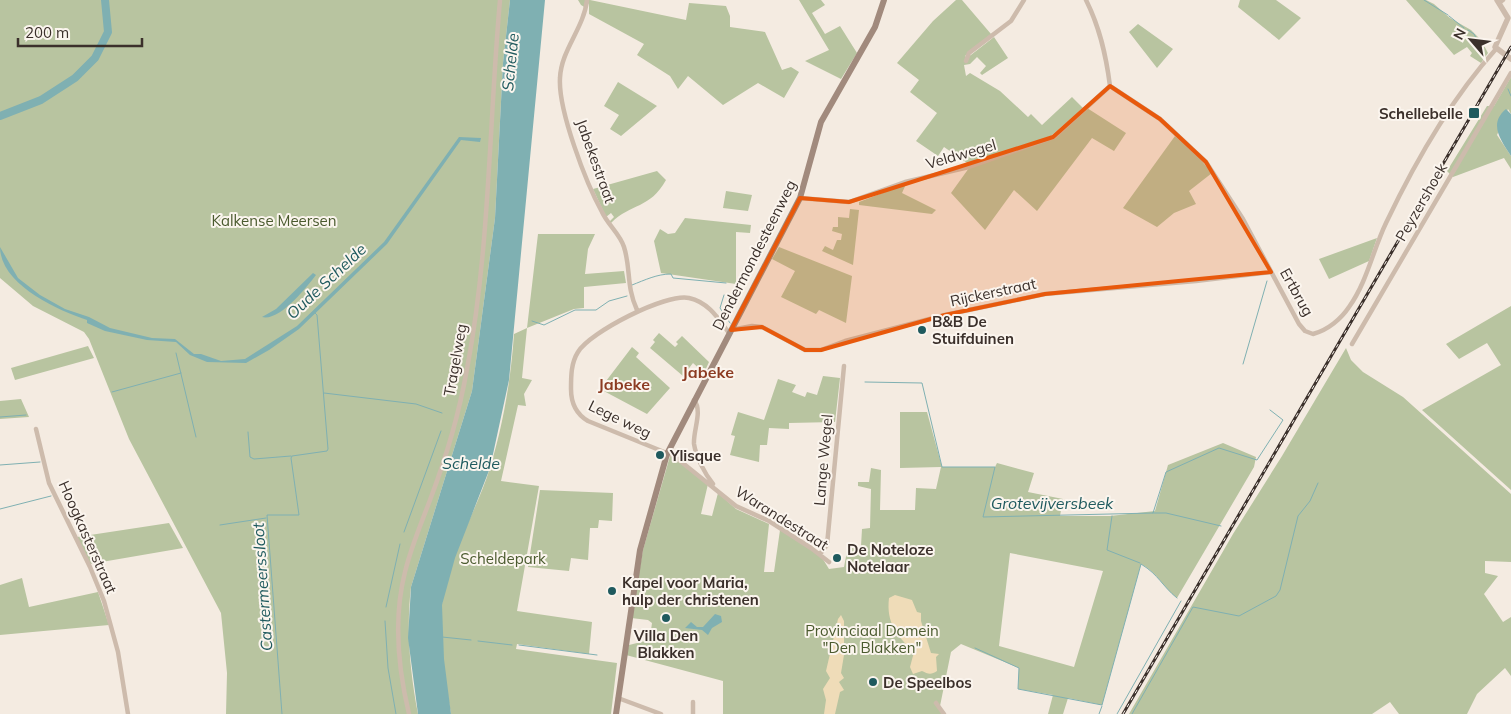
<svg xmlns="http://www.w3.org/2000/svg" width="1511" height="714" font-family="Mulish,sans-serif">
	<rect width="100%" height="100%" fill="#f4ebe1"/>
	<path fill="#b8c4a0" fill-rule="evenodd" d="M0,0H510L503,63L495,218L472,391L411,587C406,630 410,672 418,714H226L227,673L221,613L129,439L89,339L84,332L33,306L0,278Z
		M578,0H590L686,20L689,3L726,6L730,16V27L765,32L782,70L791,67L799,72L784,98L758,83L723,105L688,76L678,89L670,76L637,55L644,44L589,14V3L586,8L581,5Z
		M799,0H821L825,5L812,13L825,34L840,26L857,53L841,79L805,61L829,50Z
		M956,0H962L991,34L965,56L967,58L994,37L1008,58L982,75L980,73L986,66L977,57L970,64L964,65L966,76L970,73L1000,91L1028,117L1031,114L1042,125L1072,97L1083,108L1051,136L970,165L944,147L938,156L916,141L937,113L910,92L919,80L897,63L933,21Z
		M1240,0H1276L1301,18L1279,40L1238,7Z
		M1406,0H1426L1434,4L1450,18L1471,30L1481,40L1488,53L1481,63L1470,56L1472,53L1467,47L1454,55Z
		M1138,24L1173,49L1157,68L1129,32Z
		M1511,77V114L1508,109L1497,135L1511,156V169L1504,158L1453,177L1447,171L1487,106H1494Z
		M618,82L657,106L621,136L610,129L619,115L604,106Z
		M1087,108L1126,133L1114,151L1092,138L1037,211L1014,190L985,230L951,193L969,168L1053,139Z
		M1175,136L1194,152L1212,173L1189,191L1196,204L1174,213L1157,227L1123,208Z
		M657,171L666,180C650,209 631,203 611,223L609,222L614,217L611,213L606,217L593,189Z
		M906,184L902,193L936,210L932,214L859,205V202Z
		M726,191L752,195L748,211L723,208Z
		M850,209L859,210L853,265L822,251L825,246L833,250L837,240H841L842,234L832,231L833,227H838V217L849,218Z
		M685,218L751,225L750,233L736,232V284L661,273L654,241L660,229L668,234L675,233Z
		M538,234H595L588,249L585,274L624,271L626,283L584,287V308L574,309L527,328L522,378L532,380L524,394L526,406L518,405L501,481L539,486L517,611L592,622L589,654L517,644L516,649L617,663L611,714H451C445,679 439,640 442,604C447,557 476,513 490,468C503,425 511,379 514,334L527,328Z
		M1377,238L1369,261L1329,279L1319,259Z
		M779,247L852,276L846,323L819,310L816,314L781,297L795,271L772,259Z
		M1511,306V490L1422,410L1501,365L1487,343L1459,359L1446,344Z
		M659,333L675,347L678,344L676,342L682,336L709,362L704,373L693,363L683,376L650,348L655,342L653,340Z
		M88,346L94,358L15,380L11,368Z
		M632,347L639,353L636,357L670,388L647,414L600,389Z
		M1346,348L1351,360L1363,372L1403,397L1511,494V562L1485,561V573L1498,576L1484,594L1503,622L1511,617V676L1505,668L1477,694L1467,714H1399L1390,702L1372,714H1129L1233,534L1282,456Z
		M823,376L840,378L835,422L789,423V429L769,428L767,445H760L759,462L730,455L735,436L731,435L738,412L764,420L778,379L796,385L792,392L805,397L807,392L817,395Z
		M21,399L29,417L0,419V401Z
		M900,412H927L942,467H995L997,463L1034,473L1028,492L1063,499L1060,516H1110L1155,511L1168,465L1223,443L1256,457L1254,467L1177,598C1163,587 1157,572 1141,564L1102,705L1068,698L1063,714H1048L1053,695L1018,689L1019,668L961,644L951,652L940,706L942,714H723V681L626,655L629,645L645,641L650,637L652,623L648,620L631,618L643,550L670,456L677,459L708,484L701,514L712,516L718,493L736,509L769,524L764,572H774L780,530L821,556L829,569L844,567L848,546H861L862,529L870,528L871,489L858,486V482H869L871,468L881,470L880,510H915L916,488L936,489L941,467L900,468ZM1010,553L1103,571L1074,667L999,646Z
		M540,490L613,493L612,521L599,520L598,528H590L588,560L571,558L569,571L528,567Z
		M169,523L183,548L90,564L77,537Z
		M22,578L29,607L98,592L109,625L0,635V585Z"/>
	<path fill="#efdcb8" d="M895,595L912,600L917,612L921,613V621L931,653L939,654L936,657L937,671C931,675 928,674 922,671L913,674L910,667L914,652C897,636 886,623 889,598Z
		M841,615L844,621V655L841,673L844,678L839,682L844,690L840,692L835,714H824L826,700L823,689L830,678L826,671L838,619Z"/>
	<path fill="#7fb0b2" d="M510,0H545L509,380L490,468L455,558L442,605L444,659L451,714H418L408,638L411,587L472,391L495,218L503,63Z
		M1506,109L1511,114V156C1501,140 1488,124 1506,109Z
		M459,137L481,138L480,142L461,140L387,244L299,329L269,350L246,363L207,362L190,355L176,342L147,340L105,331L87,323V320C57,310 0,284 0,247L18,278L40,295L65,309L89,317L110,328L152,338L175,339L194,354H201L221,361L245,359L297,326L384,242Z
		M313,273L316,275C307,287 279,322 262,317L276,309Z
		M715,614L721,616L722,622L712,628L708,635L702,630L685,628L691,622L697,627H703Z"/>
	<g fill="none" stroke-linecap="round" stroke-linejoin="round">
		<path stroke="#7fb0b2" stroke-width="1" d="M1424,0L1448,15
			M1449,16L1464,28
			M1468,30L1474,34L1482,49
			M1508,89L1511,96
			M632,285C645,280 657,274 671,274L673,278L726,283
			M724,295L720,308L730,323
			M532,321L544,325L575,310H596L609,301L627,296
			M176,353L196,437
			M1243,364L1267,281
			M865,382L922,383L942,467H995L983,517L1153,513L1166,472L1219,448L1257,460L1283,420L1270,410
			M112,392L181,373
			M324,393L416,404L442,413
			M0,417L26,415
			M248,432L250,457L254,459L291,456
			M0,465L40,462
			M0,509L51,496
			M1153,513H1166L1221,526
			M1112,516L1107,550L1140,563
			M220,525L266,518
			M404,532L441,431
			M386,607L400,544
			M385,621L388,668L396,714
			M442,637L471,640
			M478,641L512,645
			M519,645L597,655
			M975,648L1019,668L1018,689L1102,705L1141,564C1159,575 1162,586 1177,598
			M282,714L267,515H299L291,458L292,456L327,451L328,449L317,315L314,312
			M1099,714L1102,706
			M1117,714L1181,601
			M1132,714L1193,607L1239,616L1276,596L1280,590L1298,516L1310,501L1318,483"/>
		<path stroke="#7fb0b2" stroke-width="8" d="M0,116L41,100L75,78L95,58L108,32L105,0"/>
		<path stroke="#cdbbac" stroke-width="4.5" d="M587,0C584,28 561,50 560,78C558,110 586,183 602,212C608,225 620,234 624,247C631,269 626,286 637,310
			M1086,0C1100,28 1106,55 1110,86
			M1499,3L1503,0
			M966,61L969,53L1011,21L1024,0
			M1110,86L1160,119L1206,162L1243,219L1299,324L1305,331L1313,334C1328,330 1341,319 1349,307C1367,282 1373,250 1386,223C1415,162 1451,99 1496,49
			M800,198L849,202L905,182L969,167L1054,137L1110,86
			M731,330L752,326L762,327L805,350H821L845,341L945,315L1045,294L1196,281L1271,272
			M729,333C718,318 708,302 689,298C666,293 590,332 578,352C571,363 571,376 571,389C571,403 576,414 588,421L674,456L736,506L769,521L811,548L829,562
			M1352,344L1511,73
			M694,400C703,411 693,430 694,444C696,457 705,474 713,484
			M36,429L49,483L90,567L104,601L118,652L128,714
			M820,554L827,545L844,366
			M618,698L661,714
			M693,702V714
			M936,703L944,714
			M409,714C398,668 393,619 405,572C411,547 421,524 430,500C446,458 459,414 467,369C490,248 489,123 500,0"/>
		<path stroke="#cdbbac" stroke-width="5.5" d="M1497,0L1508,18L1495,47L1511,59"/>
		<path stroke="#a18a7d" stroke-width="6" d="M616,714L640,550L667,454L800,198L821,122L875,27L884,0"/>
		<g stroke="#3b302b" stroke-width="3">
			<path id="rail" d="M1123,714L1511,47"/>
		</g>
		<use href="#rail" stroke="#fbf5ee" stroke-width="1" stroke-dasharray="4" stroke-linecap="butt"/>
	</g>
	<path fill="#e8590c" fill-opacity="0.2" stroke="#e8590c" stroke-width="4" stroke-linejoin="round" d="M1110,86L1160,119L1206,162L1271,272L1045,294L945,315L821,350H805L762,327L731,330L800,198L849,202L1053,137Z"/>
	<g fill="#1f5a5e" stroke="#fbf5ee" stroke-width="2">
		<rect x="1468" y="107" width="12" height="12" rx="2.5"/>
		<circle cx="922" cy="330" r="5"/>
		<circle cx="660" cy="455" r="5"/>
		<circle cx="837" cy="558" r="5"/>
		<circle cx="612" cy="591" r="5"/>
		<circle cx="666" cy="618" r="5"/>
		<circle cx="873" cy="682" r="5"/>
	</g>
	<g text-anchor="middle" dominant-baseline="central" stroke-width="4" stroke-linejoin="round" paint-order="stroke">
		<g font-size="15" font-weight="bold" fill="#3b302b" stroke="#fbf5ee" text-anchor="start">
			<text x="1463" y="113" text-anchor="end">Schellebelle</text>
			<text x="932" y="321">B&amp;B De<tspan x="932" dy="17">Stuifduinen</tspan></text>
			<text x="670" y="455">Ylisque</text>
			<text x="847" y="549">De Noteloze<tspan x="847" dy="17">Notelaar</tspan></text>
			<text x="622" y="582">Kapel voor Maria,<tspan x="622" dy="17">hulp der christenen</tspan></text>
			<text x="666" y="635" text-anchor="middle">Villa Den<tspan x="666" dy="17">Blakken</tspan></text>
			<text x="883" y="682">De Speelbos</text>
		</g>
		<g font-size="15" fill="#3b302b" stroke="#fbf5ee">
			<text transform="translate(961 154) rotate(-16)">Veldwegel</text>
			<text transform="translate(596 161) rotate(70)">Jabekestraat</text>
			<text transform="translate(1421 202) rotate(-60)">Peyzershoek</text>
			<text transform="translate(754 255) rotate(-63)">Dendermondesteenweg</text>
			<text transform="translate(993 292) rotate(-12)">Rijckerstraat</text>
			<text transform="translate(1297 292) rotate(61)">Ertbrug</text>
			<text transform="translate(455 360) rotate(-80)">Tragelweg</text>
			<text transform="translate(620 419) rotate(26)">Lege weg</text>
			<text transform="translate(823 460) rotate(-85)">Lange Wegel</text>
			<text transform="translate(782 518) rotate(32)">Warandestraat</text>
			<text transform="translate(88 537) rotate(66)">Hoogkasterstraat</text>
		</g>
		<g font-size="15" fill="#4a5a2e" stroke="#fbf5ee">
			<text x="274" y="220">Kalkense Meersen</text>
			<text x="503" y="558">Scheldepark</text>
			<text x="872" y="630">Provinciaal Domein<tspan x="872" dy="17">"Den Blakken"</tspan></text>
		</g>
		<g font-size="16" font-style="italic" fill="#1f5a5e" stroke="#fbf5ee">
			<text transform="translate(510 62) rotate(-84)">Schelde</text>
			<text transform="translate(326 281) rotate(-43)">Oude Schelde</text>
			<text x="471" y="463">Schelde</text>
			<text x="1052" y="503">Grotevijversbeek</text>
			<text transform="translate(262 587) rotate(-94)">Castermeerssloot</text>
		</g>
		<g font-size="16" font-weight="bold" fill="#8c3b22" stroke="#fbf5ee">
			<text x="708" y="372">Jabeke</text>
			<text x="624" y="384">Jabeke</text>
		</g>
	</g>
	<g transform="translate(1471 40) rotate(298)" stroke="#fbf5ee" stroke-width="4" paint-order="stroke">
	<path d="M0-4L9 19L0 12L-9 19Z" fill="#3b302b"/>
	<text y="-8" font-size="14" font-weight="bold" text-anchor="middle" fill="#3b302b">N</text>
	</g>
	<path d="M18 38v8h124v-8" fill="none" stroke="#3b302b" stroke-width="2.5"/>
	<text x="25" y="38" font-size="15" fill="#3b302b" stroke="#fbf5ee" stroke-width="4" paint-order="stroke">200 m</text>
</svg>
